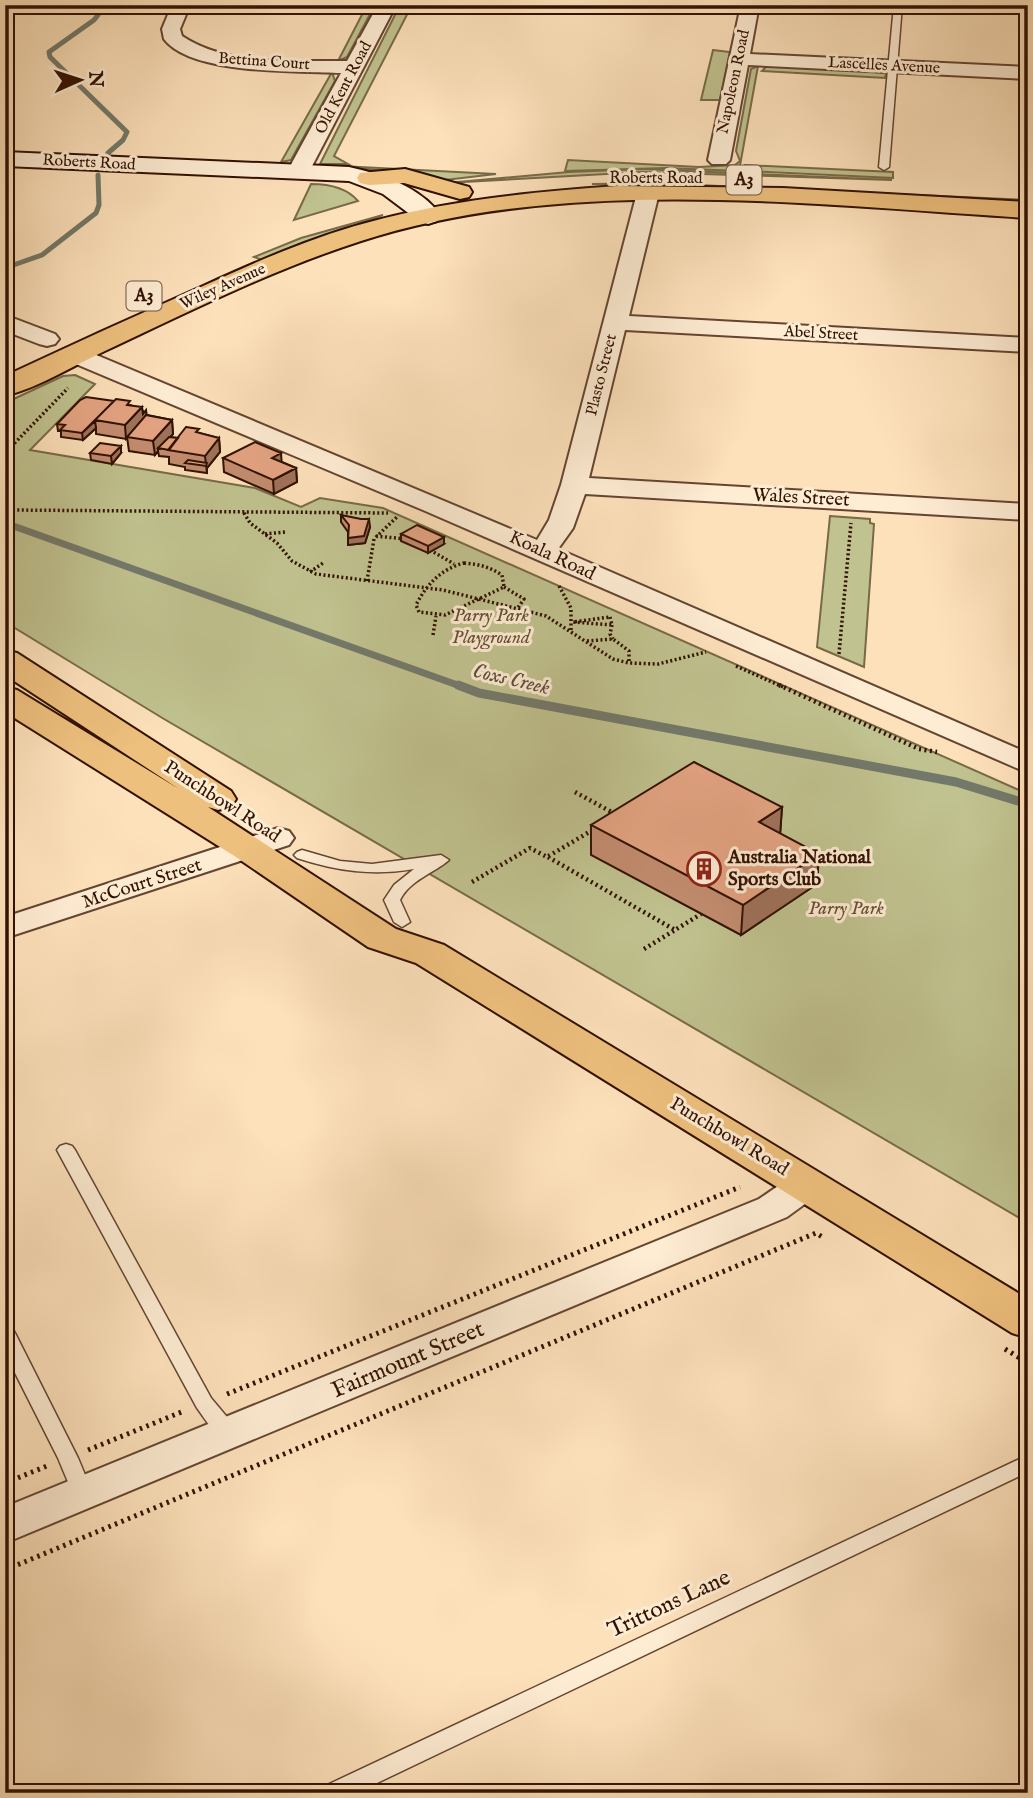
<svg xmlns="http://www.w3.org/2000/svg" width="1033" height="1798" font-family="'IM FELL English',serif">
	<rect width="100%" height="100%" fill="#fde1bb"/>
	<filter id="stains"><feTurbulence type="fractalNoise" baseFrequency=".00286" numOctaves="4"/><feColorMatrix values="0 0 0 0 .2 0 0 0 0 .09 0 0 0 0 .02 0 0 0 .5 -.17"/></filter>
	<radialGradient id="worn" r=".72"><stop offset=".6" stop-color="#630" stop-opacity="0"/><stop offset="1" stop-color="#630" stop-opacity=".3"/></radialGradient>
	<path fill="#c0c28f" stroke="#786a48" stroke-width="2" d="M367,5H375L347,57L338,61Z
		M400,5H412L334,156L348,164H320Z
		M713,50L730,52L720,100H701Z
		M758,66L739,171L666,168L565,171L568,160L699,167L735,165L740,161L736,151L751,69Z
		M767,66H808L886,73L885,78L762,71Z
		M332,72L335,81L291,160L281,162Z
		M321,165L496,174L445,180L396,172Z
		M745,165L893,172V178L744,171Z
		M642,169L892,180L642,172L446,183L569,172Z
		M653,183L1028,200V204L592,184Z
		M311,184C328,184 347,188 358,201L294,220Z
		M383,215L262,260L254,257L301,238Z
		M75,375L95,384L30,450L255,488L301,507L320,498L383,508L1028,794V1223L164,719L5,622V403L63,376Z
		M830,516L870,519V523L874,524L864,667L817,647Z"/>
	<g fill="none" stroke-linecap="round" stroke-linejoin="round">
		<path stroke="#73796a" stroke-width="5" d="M92,5L98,15L94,20L49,52L50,57L127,132L123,140L108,153
			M5,268L42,255L96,213L99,205L98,175"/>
		<path stroke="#73796a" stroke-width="7" d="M5,523L463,687"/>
		<path stroke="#73796a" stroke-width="9" d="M458,685L479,693L956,782L1028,804"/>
		<g stroke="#644530" stroke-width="3">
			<path id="lane" d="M894,5H902L889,167L884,170L879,167Z
				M302,850L340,861L372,864L441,855L449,860C434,873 410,880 400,900L410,922L402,927L394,922L384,900L394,885L414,869C372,876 337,871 297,858L294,855L297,852Z
				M66,1144L72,1146L75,1150L211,1398L237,1429L240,1434L237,1439C219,1445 207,1421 197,1408L57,1150L60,1146Z
				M5,1326L12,1328L15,1333L78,1458L93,1494L90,1500L83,1502L76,1500L73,1494L58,1458L5,1353Z
				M1028,1455V1472L356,1793H322L325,1786Z"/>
		</g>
		<g stroke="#644530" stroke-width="4">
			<path id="street" d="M172,5H190L180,29L182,36C228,67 294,60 347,61L378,5H396L310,170L306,174H292L288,170L341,73C299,71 191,75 164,39L162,29Z
				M741,5H759L750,54L1028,67V79L748,65L730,160L726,164H712L708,160Z
				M648,187L656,188L659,193L629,316L1028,338V352L625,330L589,478L1028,504V520L585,494L573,528L558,549L1028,753V773L423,510L64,359L61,354L64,349L73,347L82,349L537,540L549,520L561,485L637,193L640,188Z
				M5,315L55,334L59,339L55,344L47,346L39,344L5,331Z
				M278,828L289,831L294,838L289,845L5,938V917Z
				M807,1171L820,1175L826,1184L820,1193L787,1217L5,1543V1507L759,1199L794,1175Z"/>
		</g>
		<g stroke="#311101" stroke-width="4">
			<path id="secondary" d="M5,152L349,167C382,174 421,187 441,216L437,221L428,224L419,221L383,194L349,181L5,166Z"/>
		</g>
		<g stroke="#311101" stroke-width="4">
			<path id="primary" d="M5,650L17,653L231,791L236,799L231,807L218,810L208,807L396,929L444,945L1028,1299V1338L1012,1333L416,963L368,947L236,857L5,712V687L17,690L179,789L5,675Z"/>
		</g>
		<g stroke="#311101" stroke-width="4">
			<path id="highway" d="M405,169L469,187L472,192L469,197L460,199L404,183L369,185L360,183L357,178L360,173Z
				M617,186L783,188L1028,202V218C815,205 567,174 361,241C274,269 190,311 107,350C74,365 40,387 5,396V376C71,345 137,315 203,286C256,262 310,238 366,223C448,200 532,192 617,186Z"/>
		</g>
		<path stroke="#311101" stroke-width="3.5" stroke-dasharray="2 2.5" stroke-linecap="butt" d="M5,453L68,388
			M5,495L11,510
			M244,513L250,523L277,543L292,561L316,574L443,590L546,616L613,659L629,663L658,664L706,652
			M5,514L11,510L388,513
			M265,534L285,532
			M376,536L405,539
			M430,550L454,564
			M464,563C478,564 490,567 502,575L504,587L445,615L419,612L416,605C427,584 441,569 464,563Z
			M310,572L323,563
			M367,581L374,539L398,516
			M559,586L571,608V632
			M504,587L524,599L517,609
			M610,617L612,625L573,622Z
			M612,625L610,634L613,639
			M433,635L436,616
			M587,641L613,639L629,651V663
			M839,654L851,523
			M736,666L783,687"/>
		<path stroke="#311101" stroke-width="4.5" stroke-dasharray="2 3.5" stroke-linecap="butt" d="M779,685L919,749L937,752
			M575,792L617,815
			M548,857L675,930L701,914
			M472,882L530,848L547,857L596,828
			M644,949L675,930"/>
		<path stroke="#311101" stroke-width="5" stroke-dasharray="2.5 4.5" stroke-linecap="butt" d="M1005,1349L1028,1363
			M227,1394L740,1187
			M88,1450L184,1411
			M5,1483L47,1466
			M5,1570L816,1233L824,1238"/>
		<use href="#lane" fill="#feecd3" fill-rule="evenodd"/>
		<use href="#street" fill="#feecd3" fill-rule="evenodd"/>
		<use href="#secondary" fill="#feecd3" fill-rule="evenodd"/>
		<use href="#primary" fill="#eec07e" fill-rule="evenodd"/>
		<use href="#highway" fill="#eec07e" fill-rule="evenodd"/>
	</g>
	<path fill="#c38c70" stroke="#311101" stroke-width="2" d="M130,405L142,410L147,415L172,420L173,434L170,437L178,438L199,433L219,438L220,452L207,468V473L185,470V467L169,464V457L159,456L158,451L155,455L129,451L127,437L126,439L96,434V428L83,440L61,437V431H58L57,424Z
		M90,453H121L112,464L91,460Z
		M223,458L282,462L296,468L297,482L274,494L224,472Z
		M341,515L370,527L365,543L348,545V532L341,522Z
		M401,534L444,544L428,553L401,541Z
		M782,807L780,834L819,854L817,884L741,935L591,855V825Z"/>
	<path fill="#9f725b" stroke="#311101" stroke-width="2" d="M142,407L143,414L146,410L147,417L126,439L125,425Z
		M172,420L173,434L160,449L158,448V451L155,455L153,441Z
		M95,421L96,428L83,440L82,433Z
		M219,438L220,452L207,468V473L205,456Z
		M121,446V453L112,464L111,456Z
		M281,453L282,467L272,458Z
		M296,468L297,482L274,494L273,480Z
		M369,519L370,527L365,543L348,545V538Z
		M444,537V544L428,553V546Z
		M782,807L780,836L759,822Z
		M819,854L817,884L741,935L743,905Z"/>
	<path fill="#e3a382" stroke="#311101" stroke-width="2" d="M86,397L114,401L82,433L60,430L65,425L57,424L80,400Z
		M116,399L130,401L127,405L142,407L125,425L95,420Z
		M146,415L172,420L153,441L127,437Z
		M186,427L199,429L196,432L219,438L205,456L168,450Z
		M169,437L178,438L169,450L158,448Z
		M255,442L281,453L272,458L296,468L273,480L223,458Z
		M100,443L121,446L111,456L90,453Z
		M188,460L207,463L206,466L185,463Z
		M341,515L361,519H369L364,536L348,538L349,525Z
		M417,525L444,537L428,546L401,534Z
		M694,762L782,807L759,822L819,854L743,905L591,825Z"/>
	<defs>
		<g id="building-ring" transform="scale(1.75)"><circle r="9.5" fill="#feecd3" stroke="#8f2418" stroke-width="1.5"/><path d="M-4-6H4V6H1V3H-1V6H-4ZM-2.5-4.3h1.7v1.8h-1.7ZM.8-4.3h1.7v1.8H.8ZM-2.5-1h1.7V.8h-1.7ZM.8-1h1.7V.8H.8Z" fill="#8f2418"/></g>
	</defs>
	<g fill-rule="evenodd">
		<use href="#building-ring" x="704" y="869"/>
	</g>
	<g text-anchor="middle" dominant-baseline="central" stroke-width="6" stroke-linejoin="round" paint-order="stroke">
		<g font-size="16" fill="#311101" stroke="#feecd3">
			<text transform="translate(264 62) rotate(4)">Bettina Court</text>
			<text transform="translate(884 66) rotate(3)">Lascelles Avenue</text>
			<text transform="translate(734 82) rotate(-78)">Napoleon Road</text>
			<text transform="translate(344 88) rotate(-62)">Old Kent Road</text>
			<text transform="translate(89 163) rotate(3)">Roberts Road</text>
			<text x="656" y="179">Roberts Road</text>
			<text transform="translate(223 287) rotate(-24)">Wiley Avenue</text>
			<text transform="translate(821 334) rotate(3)">Abel Street</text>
			<text transform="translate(602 375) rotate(-76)">Plasto Street</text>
		</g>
		<g fill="#feecd3" stroke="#6e5340" stroke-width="2">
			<rect x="726.5" y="165.5" width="35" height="29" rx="5"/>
			<rect x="126.5" y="281.5" width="35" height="29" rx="5"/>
		</g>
		<g font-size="18" font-weight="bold" fill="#311101">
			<text x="744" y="180">A3</text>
			<text x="144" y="296">A3</text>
		</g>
		<g font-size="19" fill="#311101" stroke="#feecd3">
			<text transform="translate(801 498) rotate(3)">Wales Street</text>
			<text transform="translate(552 556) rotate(25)">Koala Road</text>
			<text transform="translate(222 802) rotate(33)">Punchbowl Road</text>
			<text transform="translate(142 884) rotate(-18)">McCourt Street</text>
			<text transform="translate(729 1137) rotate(31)">Punchbowl Road</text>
		</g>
		<g font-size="19" font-style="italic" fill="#634f33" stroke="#feecd3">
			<text x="491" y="616">Parry Park<tspan x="491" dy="22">Playground</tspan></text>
			<text x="846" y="909">Parry Park</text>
		</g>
		<g font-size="19" font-weight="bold" fill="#311101" stroke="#feecd3" text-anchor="start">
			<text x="728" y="858">Australia National<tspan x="728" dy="22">Sports Club</tspan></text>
		</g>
		<g font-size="21" font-style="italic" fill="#584e3e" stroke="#feecd3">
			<text transform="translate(511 680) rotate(13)">Coxs Creek</text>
		</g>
		<g font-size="23" fill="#311101" stroke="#feecd3">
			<text transform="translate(408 1360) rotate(-23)">Fairmount Street</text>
			<text transform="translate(669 1604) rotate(-25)">Trittons Lane</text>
		</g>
	</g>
	<rect width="1033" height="1798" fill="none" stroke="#fde1bb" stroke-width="28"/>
	<rect x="7" y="7" width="1019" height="1784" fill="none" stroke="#311101" stroke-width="3.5"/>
	<rect x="14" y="14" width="1005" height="1770" fill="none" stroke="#311101" stroke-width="2"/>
	<g transform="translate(80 80) rotate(87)" stroke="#feecd3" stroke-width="5" paint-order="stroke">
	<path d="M0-5L12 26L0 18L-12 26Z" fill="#311101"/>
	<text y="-10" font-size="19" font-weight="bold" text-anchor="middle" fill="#311101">N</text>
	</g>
	<rect width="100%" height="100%" filter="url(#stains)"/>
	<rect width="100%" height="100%" fill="url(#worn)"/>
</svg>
